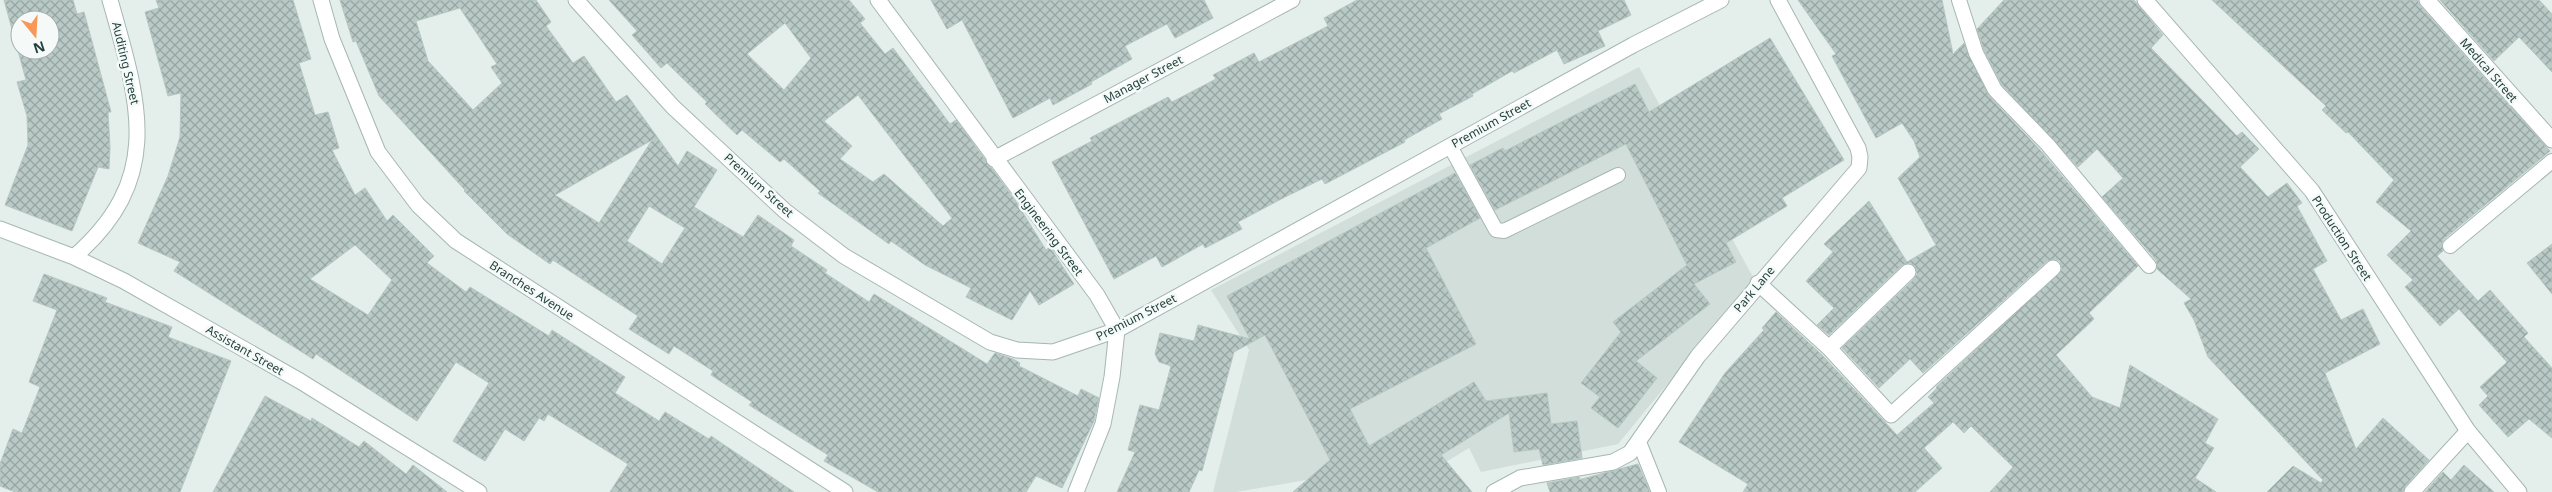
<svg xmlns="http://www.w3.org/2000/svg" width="2552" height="492" font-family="'Noto Sans',sans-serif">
	<defs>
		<pattern id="building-cross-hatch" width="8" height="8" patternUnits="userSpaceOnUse" patternTransform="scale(1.25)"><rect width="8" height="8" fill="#b9c9c5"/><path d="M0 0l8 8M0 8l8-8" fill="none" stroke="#96a5a1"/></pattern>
	</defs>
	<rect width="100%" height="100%" fill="#e4eeeb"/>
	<path fill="#d2deda" d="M1639,67L1754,279L1618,444L1481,472L1469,448L1413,482L1329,476L1236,492H1213L1249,350L1211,290Z"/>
	<path fill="url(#building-cross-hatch)" stroke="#b6c8c3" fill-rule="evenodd" d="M4,0H73L77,14L84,12L111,112H108L110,147L109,169L98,167L72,231L5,205L28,145L27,116L17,82L26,80ZM20,20H50V50H20Z
		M156,0H293L311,59L299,63L315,115L328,112L339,148L332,150L355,195L365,188L387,221L393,215L434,256L427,263L466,292L470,287L549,336L552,330L625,377L615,393L659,421L665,412L709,439L711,436L794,492H610L628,464L548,414L544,421L539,418L524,441L505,429L485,461L453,441L489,383L456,362L417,421L316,354L313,359L174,271L180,262L138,243L168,176L180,137L181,93L168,96L145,12L159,8ZM355,245L392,280L368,315L310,279Z
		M340,0H536L551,22L546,26L573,63L584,56L616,102L627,95L678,166L687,151L717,170L694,207L743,237L758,215L794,240L791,246L827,270L825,273L869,302L874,294L987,364L995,353L1013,359L1020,363L1019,366L1078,396L1081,389L1099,398L1094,421L1062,488L1036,476L1026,492H878L824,461L828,455L749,405L752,402L711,375L713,371L674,346L669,354L629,329L638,316L553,260L550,264L507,234L464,191L465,190L379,96L356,41L353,42ZM460,8L497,64L491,67L502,83L473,110L428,61L416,21ZM652,140L599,223L555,195ZM649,206L685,228L662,264L627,241Z
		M609,0H849L865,19L860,23L885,54L893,48L950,124L956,120L1015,200L1046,250L1050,247L1074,284L1039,305L1030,291L1012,320L966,297L971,288L925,265L891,241L889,244L818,193L820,191L784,159L780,162L742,130L737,135L705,104L707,102L667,63L661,68L632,35L637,31ZM785,23L811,58L784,90L747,54ZM858,95L952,218L943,226L884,174L873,182L840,159L852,146L824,121Z
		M931,0H1204L1213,18L1175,38L1167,24L1125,46L1132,59L1091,82L1092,84L1053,105L1050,98L1013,118L962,20L947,29Z
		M1357,0H1624L1631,15L1598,31L1605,46L1564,64L1557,50L1514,73L1512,71L1472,94L1473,96L1439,114L1442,119L1404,140L1405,142L1325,184L1322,179L1285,197L1238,222L1242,229L1205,248L1203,244L1162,267L1156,256L1114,279L1052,162L1092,141L1090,138L1168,97L1172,102L1216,79L1213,75L1254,53L1259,62L1328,26L1324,18Z
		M1798,0H1942L1953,54L1964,43L1989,96L2041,151L2138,266L2089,313L2094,319L2056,355L2092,397L2120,408L2130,365L2218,419L2205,443L2214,448L2195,478L2216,492H1990L2013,467L1971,426L1964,433L1953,422L1924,448L1942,468L1915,492H1743L1748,484L1679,442L1725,373L1764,330L1762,328L1776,312L1822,355L1897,435L1934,403L1928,397L1937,388L1936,387L2062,270L2060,261L2055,259L2047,261L1923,373L1910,359L1879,388L1842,348L1914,279L1917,274L1915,266L1910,263L1902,265L1829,335L1817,325L1834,308L1806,281L1833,252L1824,244L1869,201L1907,262L1936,245L1898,178L1920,157L1914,141L1902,123L1876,138L1832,56L1836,54Z
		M2004,0H2134L2163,35L2151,48L2237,136L2242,132L2259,149L2240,167L2268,197L2287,183L2302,203L2297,206L2327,261L2313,269L2341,320L2363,309L2380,344L2325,373L2356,449L2383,418L2429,460L2405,486L2403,492H2267L2293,466L2321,483L2323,480L2208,357L2194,320L2184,303L2191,299L2157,269L2156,260L2102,197L2123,178L2097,149L2078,167L2002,85L1984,50L1977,29Z
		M2212,0H2418L2420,6L2550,151L2444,239L2442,243L2443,251L2437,256L2478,301L2490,290L2528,333L2524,337L2552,368V438L2529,419L2508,437L2479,405L2488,396L2480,387L2507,362L2459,309L2440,326L2405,287L2413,280L2387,255L2411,231L2376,202L2394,180L2348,132L2346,133L2322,110L2326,106Z
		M2440,0H2539L2552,14V72L2519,37L2494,61Z
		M1770,38L1844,160L1782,198L1787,206L1726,243L1736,262L1694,284L1710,304L1636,361L1657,378L1618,428L1591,408L1600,397L1581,383L1621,332L1613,322L1687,265L1626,144L1495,210L1470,165L1503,148L1505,151L1635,84L1649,112Z
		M1455,173L1480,218L1426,248L1476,344L1350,409L1369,446L1474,382L1486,401L1547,393L1551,424L1577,421L1582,458L1543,465L1539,449L1514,452L1509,413L1441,455L1472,492H1293L1330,460L1265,335L1234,352L1202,471L1199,470L1189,492H1117L1135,452L1128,450L1140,405L1159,410L1171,366L1159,362L1155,354L1160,333L1194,341L1198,325L1250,339L1227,296Z
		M2552,244V294L2527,263Z
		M44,274L107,298L105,302L172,327L168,337L231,361L180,492H15L0,486V464L13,429L22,433L40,387L29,382L57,310L33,301Z
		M265,396L311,421L312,418L359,447L364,441L406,474L413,465L447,492H213Z
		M1638,464L1650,492H1550L1547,483L1580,477L1578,480Z
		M2464,465L2494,492H2425L2443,472L2451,480Z"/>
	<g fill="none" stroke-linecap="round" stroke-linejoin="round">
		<g stroke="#a6b7b3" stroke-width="16">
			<path id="service" d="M1959,0L1976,53L1995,90L2048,145L2149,266
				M1450,146L1496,230L1504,231L1618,175
				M2450,246L2552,161
				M1639,442L1659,492"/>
		</g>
		<g stroke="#a6b7b3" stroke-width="17">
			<path id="pedestrian" d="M1758,283L1829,348L1891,415L2053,268
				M1829,348L1908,272"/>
		</g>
		<g stroke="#a6b7b3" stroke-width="17">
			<path id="minor" d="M321,0L332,39L378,152L418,205L456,241L845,492
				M576,0L673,107L785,211L844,256L990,342L1017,350L1053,352L1117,330L1633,45L1721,0
				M878,0L1097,295L1117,330L1112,377L1103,424L1076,492
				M2427,0L2552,140
				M994,159L1292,0
				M0,229L74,257L124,281L300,381L479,492
				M74,257C165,178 139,102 110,0
				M1494,492L1520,478L1613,462L1630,453L1698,356L1859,168L1860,157L1858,148L1778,0
				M2412,492L2468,431"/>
		</g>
		<g stroke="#a6b7b3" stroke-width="17">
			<path id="tertiary" d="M2145,0L2312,191L2468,431L2519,492"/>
		</g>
		<use href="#service" stroke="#fff" stroke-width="14"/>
		<use href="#pedestrian" stroke="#fff" stroke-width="15"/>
		<use href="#minor" stroke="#fff" stroke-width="15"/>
		<use href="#tertiary" stroke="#fff" stroke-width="15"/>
	</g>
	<g text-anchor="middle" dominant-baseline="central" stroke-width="5" stroke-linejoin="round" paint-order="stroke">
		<g font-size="12" fill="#22413d" stroke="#f5faf8">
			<text transform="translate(126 63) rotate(77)">Auditing Street</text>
			<text transform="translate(2489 70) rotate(49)">Medical Street</text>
			<text transform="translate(1143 79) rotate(-28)">Manager Street</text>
			<text transform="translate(1491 123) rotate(-29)">Premium Street</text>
			<text transform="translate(759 185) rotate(42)">Premium Street</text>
			<text transform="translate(1049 232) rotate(53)">Engineering Street</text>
			<text transform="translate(2342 238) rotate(57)">Production Street</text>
			<text transform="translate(1754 289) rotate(-50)">Park Lane</text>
			<text transform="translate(532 290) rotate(33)">Branches Avenue</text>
			<text transform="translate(1136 317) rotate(-27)">Premium Street</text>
			<text transform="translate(245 350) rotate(30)">Assistant Street</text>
		</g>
	</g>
	<g transform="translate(35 35) rotate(162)"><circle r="24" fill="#f5faf8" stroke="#a1b0ad"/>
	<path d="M0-4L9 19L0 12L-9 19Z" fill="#f99757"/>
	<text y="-8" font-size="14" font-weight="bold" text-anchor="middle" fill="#22413d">N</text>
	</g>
</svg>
